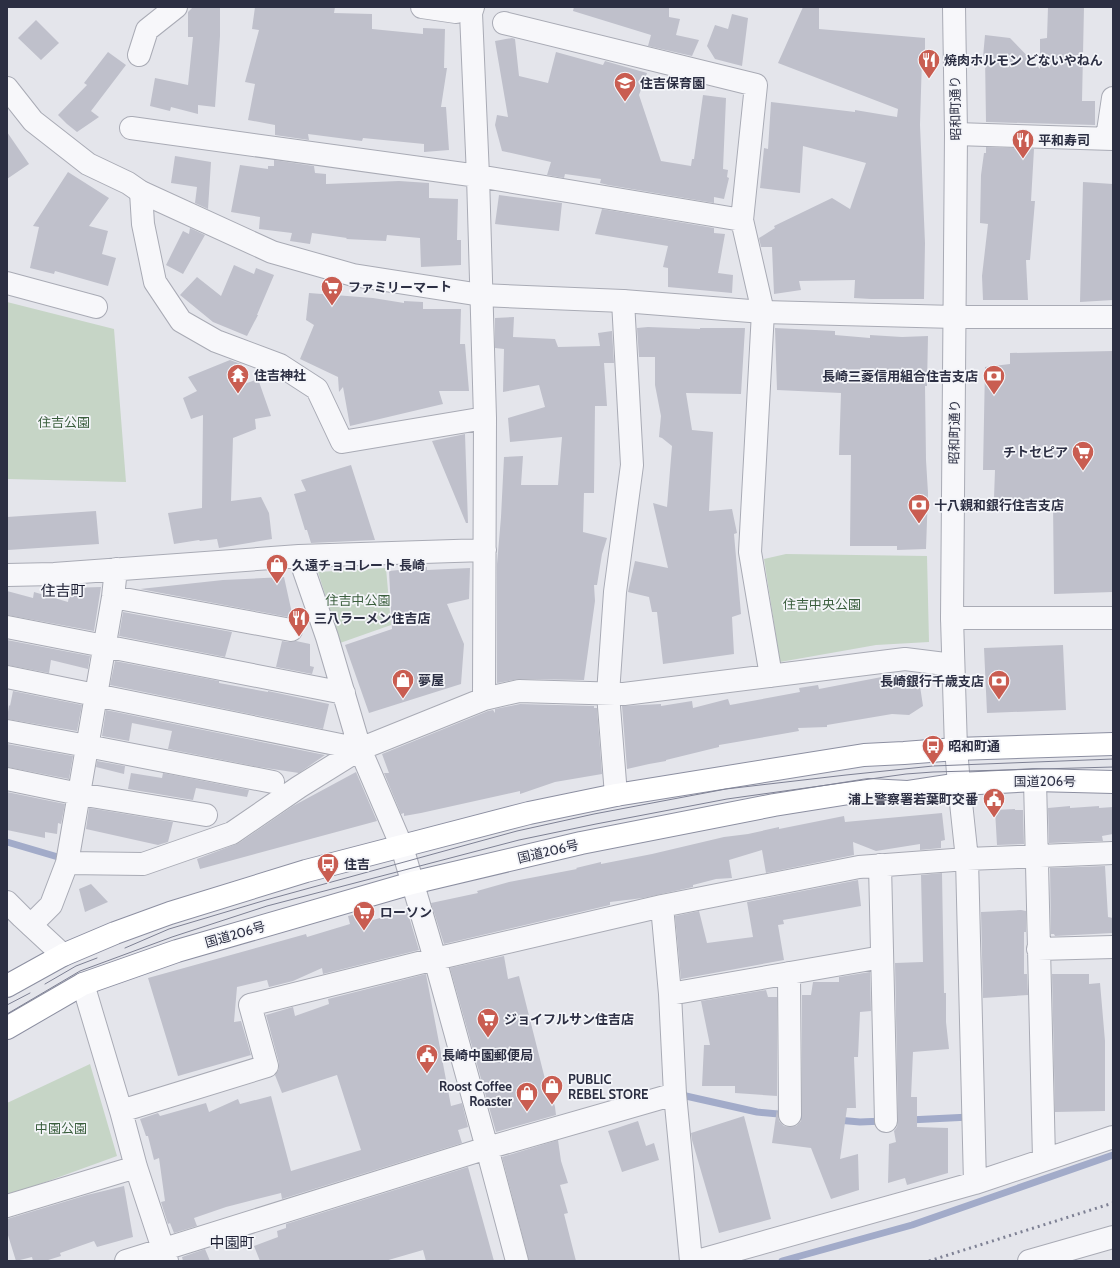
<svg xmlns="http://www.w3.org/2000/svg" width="1120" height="1268" font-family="Cabin,'Noto Sans JP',sans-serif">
	<rect width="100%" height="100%" fill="#e4e5eb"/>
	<path fill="#c6d5c6" d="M7,302L114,329L126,482L8,479Z
		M786,554L927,556L929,642L876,645L780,662L764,559Z
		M386,568L391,625L340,643L318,572Z
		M90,1064L117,1156L7,1196V1103Z"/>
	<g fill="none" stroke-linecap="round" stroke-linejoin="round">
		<path stroke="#a2abc9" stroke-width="7" d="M7,842L58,857
			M677,1094L757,1112L811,1117
			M837,1120L860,1122L884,1121
			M909,1120L970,1117
			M782,1261L912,1225L1113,1155"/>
	</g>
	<path fill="#bfc0cb" d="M193,7H220V36L215,107L198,105V114L171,107L170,111L150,106L155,78L188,85L193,37H188V12Z
		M255,7H335L334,13L372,14V29L423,34V28L445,29L444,68H447L441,107H446L449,150L424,152V144L363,138L362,141L308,134L309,140L275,135V125L248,120L255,84L245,82L259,30L252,29Z
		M574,7H669V17L680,19L676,35L699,40L692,56L648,46L651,35L573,11Z
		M803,7H819V29L925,38V57H922L920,125L925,243L924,299H871L854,298L855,280L799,281L801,290L774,294L772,247H761L759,238L775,228L774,226L832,198L850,209L866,163L803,146L800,193L760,188L764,148L768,149L771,102L855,112V110L897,117L898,109L778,63Z
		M1048,7H1084L1082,101H1095V125L986,122L985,57H983L985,35L1010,38L1040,69V39L1047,38Z
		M732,14L748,18L742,66L715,59L707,46L715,25L728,29Z
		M36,20L59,43L41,60L18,38Z
		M512,38L515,39L519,76L548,83L556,52L603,65L605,61L647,73L639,95L661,161L691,166L692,159H694L703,95L726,98L723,169L728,170L727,177L729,178L724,199L714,197V203L608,185L600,183L601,179L565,174L564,178L547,175L551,162L502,151L495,125L497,115L508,117L495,41Z
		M108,52L126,65L91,111L99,117L77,132L67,124L58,115L87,85L84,83Z
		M7,132L29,164L7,179Z
		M986,147L1034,149L1031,201H1035L1030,260H1026L1028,300H983L982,276L988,224L980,223L981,175L984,153H986Z
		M175,156L211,162L208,209L195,203L197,187L171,183Z
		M274,160L314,166L315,173L326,174V184L399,181L429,183V198L458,199L457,240H461V265L421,267L420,238L387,235L386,241L346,239L347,238L312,233L310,244L290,241L292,233L259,229L260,217L231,212L240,165L268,169V166H274Z
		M68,172L109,198L89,226L108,231L102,254L116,258L108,286L55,271L54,274L30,268L39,227L33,226Z
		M1083,182L1113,184V300L1080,302Z
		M499,195L562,203L559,231L495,224Z
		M602,209L714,228V233L725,234L718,273L733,275L732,293L668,287V268L663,267L668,246L595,234Z
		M190,228L205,235L183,274L166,265L183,231L189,234Z
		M234,265L254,274L256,268L274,275L257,315H258L247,336L213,322L180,295L197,277L221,296Z
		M309,293L373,298L404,303V301L423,302V309H461L460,344H465L469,391H439L443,404L350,426L343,387L339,392L338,377L300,359L314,325L306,320Z
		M514,317L513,337L555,339L558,347L600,346L598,333L612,331L614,363H604L607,406H595L594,493H584L583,532L607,538L602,554L597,585H594L595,601L584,680L519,679L497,683V564L501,517L504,457L523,456L521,485H558L562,437L510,442L508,418L545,407L539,385L503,392L504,349L495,348V318Z
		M648,327L700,329V328H745L741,394L686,393L692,430L713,432L709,511L732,509L737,533L734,534L741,614L732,617L734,654L663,664L657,612H652L649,597L628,592L635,561L668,568L653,503L667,507L672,446L662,438L659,437L661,416L655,385V357H639L637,328Z
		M775,328L835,331V335L870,338V335L902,337L928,336L927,386H925L926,460L928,493L926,549L897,550V546H850L851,455H839L841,393L777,390Z
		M1113,351V592L1054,594L1053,503L1001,504L994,498L995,470H983L985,367L1010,364V353Z
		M230,360L241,364L247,383L258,379L271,416L255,419L256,429L233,438L231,501L261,497L269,513L272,539L219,548L217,539L200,541L199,540L174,544L168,513L202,508L203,415L191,419L183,398L197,391L188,377Z
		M465,434L468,523H466L432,441Z
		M351,465L375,540L311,543L307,530H305L294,494L306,491L301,480Z
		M96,511L99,544L8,550L7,517Z
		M427,567V570L470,568L469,599L447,604L464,644L461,684L369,713L345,645L392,629L389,571Z
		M284,577L293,618L140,589L223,580Z
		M101,587L94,631L7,615V591L33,598L34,592L68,602L70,588Z
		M123,612L232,632L225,657L119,636Z
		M7,640L90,656L88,669L51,660L49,673L7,665Z
		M282,641L289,642L296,641L310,644V666L314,667L312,674L276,667Z
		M1063,645L1066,710L987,713L984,648Z
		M115,661L219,681V683L268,692V691L329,704L323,729L110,685Z
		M914,673H918L923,706L909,715L892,714L827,725V727L798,728L799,731L719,745V747L666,760V761L649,764L627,769L622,706L661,704V706L692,701L693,708L728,699L730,705L800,692L799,688L818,685L819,689L887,676Z
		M13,691L82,705L77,731L7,719L9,705L10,706Z
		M520,704L594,706V708H597L602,774L555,782L520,794V791L421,813L404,816V813L401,814L384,773H389L382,754L488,711L493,710L495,713V709Z
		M106,710L325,755L299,773L259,767L168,749L172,731L132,723L129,741L102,736Z
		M7,744L73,756L69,779L7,767Z
		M97,761L125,766L124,774L96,767Z
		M356,772L377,821L200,869L197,859L239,843L293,806Z
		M131,773L162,778L163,773L249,790L247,797L196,788L193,800L128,789Z
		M7,792L65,804L61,824L58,823L57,834L45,832V838L7,830Z
		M1070,806V808L1099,806V808L1113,807V834L1102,836L1103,841L1049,843L1048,808Z
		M89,808L173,822L168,842L158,845L86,829Z
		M1015,809V810H1023L1024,844L997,845L995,810Z
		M942,813L945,840L941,841V848L920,850V844L876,851L853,842L854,855L766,873L762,850L729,860L732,878L716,879L693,885V887L643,898L610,902V905L444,944L431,903L478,893L477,891L509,882L577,869L576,868L601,862V864L652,854L724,837L748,834L779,827V829L844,816L845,822Z
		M1105,866L1108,917L1113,918V933L1055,936L1054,934H1051L1050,868Z
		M942,873L944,993H946V1022L949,1049L913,1052L911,1097H917V1127L948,1128V1173L907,1185L905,1178L888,1183L889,1144L896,1142L894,1131L897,1127L898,1121L895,963L923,962L921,875Z
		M858,880L861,906L783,920L784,924L778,925L784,960L681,979L675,916L699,911L707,943L753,937L747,902Z
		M91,884L108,902L85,912L79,889Z
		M407,910L419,950L323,974L322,968L293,981L269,987L267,980L237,987L234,1022L241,1021L251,1055L178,1076L148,978L306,934L307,937L350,924L348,916L371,911L373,920Z
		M1021,910L1026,911V932H1024V974H1027L1028,995L983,998L981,912Z
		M504,956L508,979L519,976L546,1083L548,1082L555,1107L556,1115L496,1132L450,968Z
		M870,972L871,1011L860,1012L858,1057H854L856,1108H847L840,1159L858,1154L859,1190L831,1199L811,1148L772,1143L777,1109L779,1121L784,1126L790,1127L796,1126L801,1121L802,1115V995H811L813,982H839V977Z
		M426,974L451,1106L462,1103L468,1127L458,1130L462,1143L282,1199L281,1193L226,1207L194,1218L197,1226L174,1233L170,1223L168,1224L161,1202L165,1201L159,1158L154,1160L148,1136H146L140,1119L158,1113L160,1116L206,1103L209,1112L238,1099L240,1104L271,1096L291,1171L361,1150L337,1075L282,1093L275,1075L279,1069V1063L266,1015L293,1007L295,1016L329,1004L328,999Z
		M1052,974H1089V984L1100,983L1105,1041V1111L1055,1112Z
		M766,990L768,997H777V1096L735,1093V1086H702L704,1045H710L701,1001Z
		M744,1116L771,1219L719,1233L692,1140L691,1133Z
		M638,1121L646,1146L654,1143L659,1160L622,1172L608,1131Z
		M558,1140L561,1161L568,1183L560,1185L568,1213L564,1214L576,1261H529L502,1157Z
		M468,1167L494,1261H426L423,1250L385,1261H260L254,1246L278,1237L277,1231L286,1228V1224Z
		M124,1186L133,1237L97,1247L94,1241L60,1253L61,1256L45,1261H33L32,1257L16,1261L7,1232V1219L87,1195Z
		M205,1249L210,1261H183L182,1257Z"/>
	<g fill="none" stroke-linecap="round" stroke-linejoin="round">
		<g stroke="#a9abb5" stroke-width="24">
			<path id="minor" d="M422,7L456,12
				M473,7L471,13L478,176L485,418L484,699
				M139,55L147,30L176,7
				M131,128L478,176L742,220L756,85L504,23
				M956,134L1113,139
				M1107,138L1113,98
				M141,192L143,224L155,282L181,321L216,341L280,365L317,389L342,442L485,418
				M742,220L763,312L750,552L771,676
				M7,283L96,307
				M299,556L327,637L360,749L402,847L435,959L487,1148L517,1261
				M7,575L54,574L299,556L485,550
				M113,597L291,630
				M952,618H1113
				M7,627L344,693
				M7,677L360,749
				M7,731L87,746L273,782
				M7,779L79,794L206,815
				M1035,780L1044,1159
				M959,784L967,859L975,1183
				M616,795L608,694L615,592L632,465L623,301
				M67,863L143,864L232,833L299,787L360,749L484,699L519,691L624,694L905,659L953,665
				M880,865L886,1121
				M662,906L670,994L675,1094L691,1261
				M31,925L51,905L67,863L113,597L116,569
				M1038,949L1113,947
				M789,973L790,1115
				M83,984L121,1111L136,1167L167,1261
				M670,994L882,957
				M121,1111L267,1066L250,1005L435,959L662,906L859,867L967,859L1113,853
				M7,1206L136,1167
				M126,1261L487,1148L675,1094
				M697,1261L975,1183L1113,1137"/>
		</g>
		<g stroke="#a9abb5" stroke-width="24">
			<path id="tertiary" d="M954,7L956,134L952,618L956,749L959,784
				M7,88L33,121L88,164L128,183L141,192L272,252L353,275L481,295L623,301L763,312L955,317H1113
				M7,902L22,917L63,955
				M1029,1261L1113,1237"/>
		</g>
		<g stroke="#8c8fa1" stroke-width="24">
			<path id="trunk" d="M7,986L63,955L115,933L170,913L306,871L529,813L616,795L864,755L904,753L956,749L1113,744
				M7,1028L83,984L177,951L412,883L581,843L774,805L868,790L907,792L959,784L1035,780L1113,782"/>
		</g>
		<use href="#minor" stroke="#f7f7fa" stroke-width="22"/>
		<use href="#tertiary" stroke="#f7f7fa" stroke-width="22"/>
		<use href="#trunk" stroke="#fff" stroke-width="22"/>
		<path stroke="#7e8194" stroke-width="1" d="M125,948L169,929L266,900L517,831L594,814L726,789L846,775L933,766L1113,759
			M45,984L76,966L97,958
			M7,1005L30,993
			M7,1014L80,971L172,937L267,906L519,840L596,824L727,799L906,774L933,772L1113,767"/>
		<path stroke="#7e8194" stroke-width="3" stroke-dasharray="2 4" stroke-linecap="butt" d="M929,1261L1113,1203"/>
	</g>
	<defs>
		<g id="restaurant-pin" transform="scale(1.15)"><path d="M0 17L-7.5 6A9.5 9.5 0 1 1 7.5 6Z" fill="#c95d51" stroke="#f4f5f9"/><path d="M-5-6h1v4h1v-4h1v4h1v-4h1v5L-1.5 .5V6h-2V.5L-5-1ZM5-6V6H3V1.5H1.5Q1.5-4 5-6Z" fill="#fff"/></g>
		<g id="school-pin" transform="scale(1.15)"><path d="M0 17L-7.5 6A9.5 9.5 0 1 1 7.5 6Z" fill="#c95d51" stroke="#f4f5f9"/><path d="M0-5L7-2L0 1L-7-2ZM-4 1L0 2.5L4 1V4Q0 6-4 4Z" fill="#fff"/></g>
		<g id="supermarket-pin" transform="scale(1.15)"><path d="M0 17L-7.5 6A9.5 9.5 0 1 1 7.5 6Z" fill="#c95d51" stroke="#f4f5f9"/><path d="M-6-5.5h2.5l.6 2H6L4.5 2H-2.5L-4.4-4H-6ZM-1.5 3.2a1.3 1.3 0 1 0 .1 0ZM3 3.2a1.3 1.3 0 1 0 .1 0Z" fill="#fff"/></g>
		<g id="temple-pin" transform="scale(1.15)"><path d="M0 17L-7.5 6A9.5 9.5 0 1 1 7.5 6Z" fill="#c95d51" stroke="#f4f5f9"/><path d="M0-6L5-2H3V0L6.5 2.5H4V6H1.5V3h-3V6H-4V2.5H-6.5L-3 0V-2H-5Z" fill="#fff"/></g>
		<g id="bank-pin" transform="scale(1.15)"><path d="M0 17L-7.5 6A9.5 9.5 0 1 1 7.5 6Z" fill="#c95d51" stroke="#f4f5f9"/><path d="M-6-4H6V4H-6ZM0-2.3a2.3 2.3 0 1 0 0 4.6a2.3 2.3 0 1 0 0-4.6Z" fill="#fff"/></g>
		<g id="shop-pin" transform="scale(1.15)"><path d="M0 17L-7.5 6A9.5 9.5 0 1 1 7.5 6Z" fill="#c95d51" stroke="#f4f5f9"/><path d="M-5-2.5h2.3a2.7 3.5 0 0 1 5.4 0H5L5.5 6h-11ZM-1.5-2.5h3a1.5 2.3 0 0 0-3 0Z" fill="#fff"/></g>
		<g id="bus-pin" transform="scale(1.15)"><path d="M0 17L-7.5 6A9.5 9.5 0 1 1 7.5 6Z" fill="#c95d51" stroke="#f4f5f9"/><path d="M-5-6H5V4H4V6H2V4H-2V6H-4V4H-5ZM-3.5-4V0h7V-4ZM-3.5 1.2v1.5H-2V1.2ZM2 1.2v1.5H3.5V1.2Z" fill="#fff"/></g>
		<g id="civic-pin" transform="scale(1.15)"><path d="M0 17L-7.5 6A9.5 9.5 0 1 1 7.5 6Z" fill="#c95d51" stroke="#f4f5f9"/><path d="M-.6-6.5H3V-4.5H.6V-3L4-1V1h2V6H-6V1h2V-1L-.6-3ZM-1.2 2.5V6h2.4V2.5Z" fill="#fff"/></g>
	</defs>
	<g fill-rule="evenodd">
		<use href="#restaurant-pin" x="929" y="60"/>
		<use href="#school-pin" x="625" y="83"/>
		<use href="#restaurant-pin" x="1023" y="140"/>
		<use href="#supermarket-pin" x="332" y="287"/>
		<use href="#temple-pin" x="238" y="375"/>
		<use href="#bank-pin" x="994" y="376"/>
		<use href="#supermarket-pin" x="1083" y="452"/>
		<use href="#bank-pin" x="919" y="505"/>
		<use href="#shop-pin" x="277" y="565"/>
		<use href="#restaurant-pin" x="299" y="618"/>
		<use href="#shop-pin" x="403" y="680"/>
		<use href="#bank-pin" x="999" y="681"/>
		<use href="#bus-pin" x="933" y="746"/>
		<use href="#civic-pin" x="994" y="799"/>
		<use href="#bus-pin" x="328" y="864"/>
		<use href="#supermarket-pin" x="364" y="912"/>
		<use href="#supermarket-pin" x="488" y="1019"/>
		<use href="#civic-pin" x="427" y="1055"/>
		<use href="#shop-pin" x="552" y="1086"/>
		<use href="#shop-pin" x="527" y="1093"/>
	</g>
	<g text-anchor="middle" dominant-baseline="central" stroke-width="3.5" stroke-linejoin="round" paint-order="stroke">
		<g font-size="13" font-weight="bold" fill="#2c2f43" stroke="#f4f5f9" text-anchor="start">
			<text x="944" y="60">焼肉ホルモン どないやねん</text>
			<text x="640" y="83">住吉保育園</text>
			<text x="1038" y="140">平和寿司</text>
			<text x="348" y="287">ファミリーマート</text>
			<text x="254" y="375">住吉神社</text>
			<text x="978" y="376" text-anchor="end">長崎三菱信用組合住吉支店</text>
			<text x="1068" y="452" text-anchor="end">チトセピア</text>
			<text x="934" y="505">十八親和銀行住吉支店</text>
			<text x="292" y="565">久遠チョコレート 長崎</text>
			<text x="314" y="618">三八ラーメン住吉店</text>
			<text x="418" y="680">夢屋</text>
			<text x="984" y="681" text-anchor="end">長崎銀行千歳支店</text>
			<text x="948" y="746">昭和町通</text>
			<text x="978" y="799" text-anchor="end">浦上警察署若葉町交番</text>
			<text x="344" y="864">住吉</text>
			<text x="380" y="912">ローソン</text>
			<text x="504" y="1019">ジョイフルサン住吉店</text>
			<text x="442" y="1055">長崎中園郵便局</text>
			<text x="568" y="1079">PUBLIC<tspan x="568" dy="15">REBEL STORE</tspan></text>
			<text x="512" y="1086" text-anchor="end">Roost Coffee<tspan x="512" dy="15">Roaster</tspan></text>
		</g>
		<g font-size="13" fill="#2c2f43" stroke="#f4f5f9">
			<text transform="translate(955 108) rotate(-91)">昭和町通り</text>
			<text transform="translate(954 432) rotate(-89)">昭和町通り</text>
			<text x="1045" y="781">国道206号</text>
			<text transform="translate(548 851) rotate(-13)">国道206号</text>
			<text transform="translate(235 934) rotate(-16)">国道206号</text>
		</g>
		<g font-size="13" fill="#3a5e3d" stroke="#f4f5f9">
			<text x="64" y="422">住吉公園</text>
			<text x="358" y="600">住吉中公園</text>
			<text x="822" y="604">住吉中央公園</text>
			<text x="61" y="1128">中園公園</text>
		</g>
		<g font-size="15" fill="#1e2034" stroke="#f4f5f9">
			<text x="63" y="591">住吉町</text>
			<text x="232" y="1243">中園町</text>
		</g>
	</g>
	<rect width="1120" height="1268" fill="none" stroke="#2c2f43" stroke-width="16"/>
</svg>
